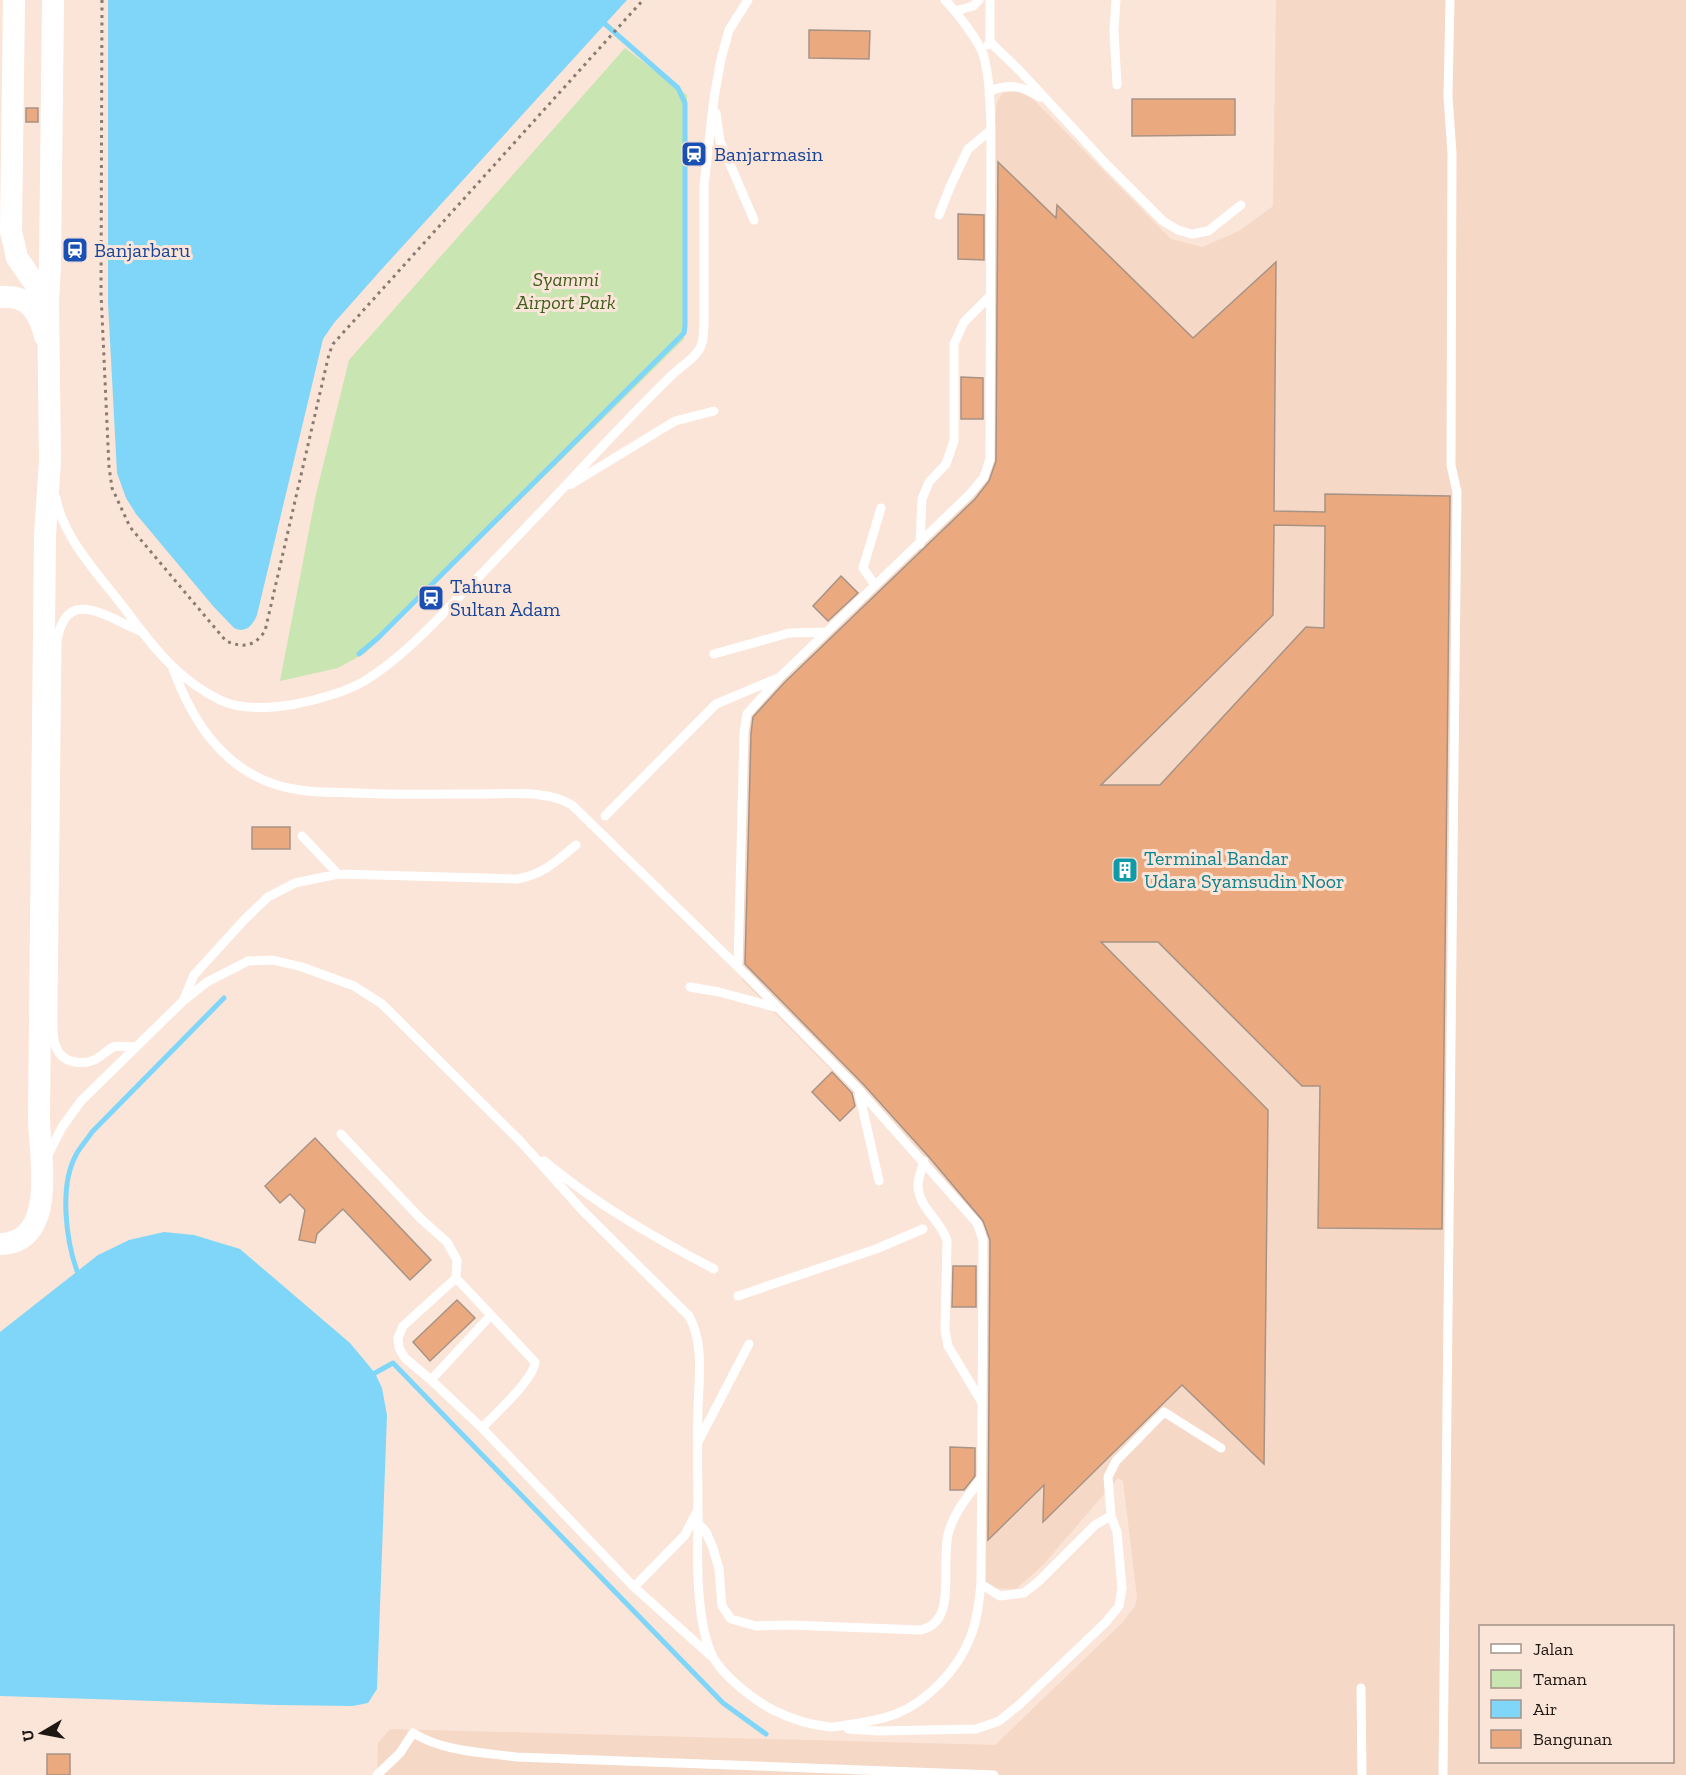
<svg xmlns="http://www.w3.org/2000/svg" width="1686" height="1775" font-family="'Zilla Slab',serif">
	<rect width="100%" height="100%" fill="#fbe5d8"/>
	<path fill="#f5d8c6" fill-rule="evenodd" d="M1276,0H1686V1775H377L378,1743L390,1729L995,1745L1123,1622L1135,1606L1137,1597L1123,1481L1118,1478L1043,1565L1016,1589L994,1588L983,1580L986,1226L742,980L744,716L988,478L991,156L997,102L1003,93L1019,91L1033,99L1171,239L1202,247L1239,231L1273,206ZM1480,1626H1672V1762H1480Z"/>
	<path fill="#c9e5b1" d="M625,48L687,95L684,339L365,653L338,668L280,681L316,494L349,360Z"/>
	<path fill="#80d6f8" d="M108,0H627L381,270L334,323L323,339L257,615C253,625 246,634 234,628L213,606L136,514L126,498L117,473L108,303Z
		M164,1232L194,1235L240,1249L350,1343L375,1373L382,1388L387,1415L377,1689L368,1703L353,1706L277,1705L0,1696V1332L98,1255L129,1240Z"/>
	<g fill="none" stroke-linecap="round" stroke-linejoin="round">
		<path stroke="#80d6f8" stroke-width="5" d="M359,654L378,638L684,333L685,326V103L678,88L605,24
			M77,1271C66,1240 59,1186 76,1155C80,1147 87,1140 92,1132L224,998
			M375,1373L393,1363L723,1703L766,1734"/>
	</g>
	<path fill="#eba97f" stroke="#a79386" stroke-width="1.5" fill-rule="evenodd" d="M809,30L870,31L869,59L809,58Z
		M1132,99H1235V135L1132,136Z
		M26,108H38V122H26Z
		M998,162L1056,218L1057,205L1193,338L1276,262L1274,511L1325,512V494L1450,496L1442,1229L1318,1228L1320,1086H1302L1158,942H1101L1268,1110L1264,1464L1182,1385L1043,1522L1044,1485L988,1540L990,1240L983,1221L929,1157L864,1085L745,964L751,734L753,717L785,682L975,499L989,481L996,461ZM1274,525L1325,526L1324,628L1306,627L1160,785H1101L1273,615Z
		M958,214L984,215V260L958,259Z
		M961,377L983,378V419H961Z
		M841,576L858,593L828,621L813,606Z
		M252,827H290V849H252Z
		M832,1072L852,1093L855,1106L840,1121L812,1092Z
		M315,1138L431,1260L410,1280L343,1209L317,1234L315,1243L299,1240L305,1210L290,1194L280,1203L265,1186Z
		M953,1266H976V1307H952Z
		M457,1300L475,1318L430,1361L413,1342Z
		M950,1447L975,1448V1476L964,1490H950Z
		M47,1754H70V1775H47Z"/>
	<g fill="none" stroke-linecap="round" stroke-linejoin="round">
		<path stroke="#8a7b72" stroke-width="3" stroke-dasharray="3 4.5" stroke-linecap="butt" d="M102,0L101,293L109,467L112,488L130,527L226,641C243,648 254,647 265,631L329,354L333,344L643,0"/>
		<path stroke="#fff" stroke-width="9" d="M1116,0L1114,31L1117,85
			M955,11L973,6L979,0
			M990,42L1020,71L1107,165L1163,221L1178,230L1192,234L1208,231L1241,205
			M988,45L990,42V0
			M989,95L992,90C1013,83 1022,87 1040,97
			M716,113L720,141L754,220
			M939,215L950,187L968,149L991,130
			M570,485L675,421L714,411
			M56,498C64,542 105,581 131,617C156,651 181,681 220,700C256,718 333,700 366,680C406,655 438,618 471,585C508,546 545,508 582,468C611,437 640,406 671,376C681,366 698,357 702,343C704,338 703,330 704,325V186L714,98L721,59L729,30L748,0
			M920,544L922,499L929,482L946,464L954,441V344L964,322L989,297
			M875,585L863,568L881,508
			M714,654L789,633L827,632
			M173,669C192,720 221,766 274,784C300,793 329,792 356,793C398,795 441,794 483,794C512,794 547,790 572,805L738,967
			M605,816L716,704L778,678
			M302,836L338,874
			M690,987L719,992L778,1008
			M184,999L194,975L245,919L268,897L295,883L338,874L517,879C544,874 555,862 576,845
			M136,1047C129,1047 119,1045 113,1047C106,1051 101,1057 94,1060C88,1063 81,1063 75,1062C49,1058 53,1029 53,1009L57,642C65,585 107,617 140,631
			M859,1093L879,1181
			M341,1134L421,1219L447,1242L457,1260L456,1278L403,1326L398,1338L399,1348L405,1358L431,1380L482,1428L634,1587L711,1656
			M47,1157L62,1127L81,1101L183,1001L207,982L248,961L273,960L302,967L354,986L382,1004L521,1142L583,1211L689,1316C704,1343 699,1378 698,1409C697,1447 698,1485 698,1522C697,1559 696,1624 713,1657C723,1676 754,1700 773,1710C789,1718 811,1725 830,1727C837,1727 845,1725 852,1724C867,1722 882,1719 896,1714C928,1701 958,1669 970,1638C977,1621 979,1602 981,1584L983,1263V1240L977,1223L859,1090L738,967L744,733L747,714L780,677L970,494L984,477L990,459L991,130C990,105 990,77 983,54C978,40 956,11 945,0
			M544,1161C596,1204 655,1238 714,1269
			M924,1161C922,1168 918,1178 918,1185C918,1208 942,1221 947,1241L945,1330L948,1346L981,1401
			M456,1278L535,1362C534,1379 495,1414 482,1428
			M738,1296L876,1249L923,1229
			M431,1380L491,1315
			M698,1442L749,1344
			M1111,1516L1108,1477L1116,1461L1164,1412L1221,1448
			M698,1523L706,1532L713,1548L719,1569L722,1606L731,1619L756,1626L790,1625L920,1630C960,1623 939,1561 949,1531C955,1511 968,1496 980,1480
			M634,1587L685,1535L696,1513
			M1361,1688L1362,1775
			M848,1729L878,1731L976,1729L999,1721L1019,1705L1106,1622L1119,1606L1122,1588L1117,1532L1111,1516L1095,1525L1038,1582L1024,1593L1000,1596L981,1584
			M377,1775L400,1753L413,1733C445,1752 480,1752 516,1757L994,1775
			M1443,1775L1457,492L1451,465L1452,153L1448,97L1450,0"/>
		<path stroke="#fff" stroke-width="22" d="M14,0L11,231L17,258L48,302
			M0,297C28,294 39,312 45,336
			M0,1244C59,1243 39,1154 39,1117L45,536L50,461L48,302L50,266L53,0"/>
	</g>
	<defs>
		<g id="station-square" transform="scale(1.35)"><rect x="-9" y="-9" width="18" height="18" rx="4" fill="#1a4fb4" stroke="#fbe5d8"/><path d="M-3-6H3Q5-6 5-4V2Q5 4 3 4L4.5 6H3L1.5 4h-3L-3 6H-4.5L-3 4Q-5 4-5 2V-4Q-5-6-3-6ZM-3.5-4v3h7v-3ZM-3.5 1v1.5H-2V1ZM2 1v1.5H3.5V1Z" fill="#fff"/></g>
		<g id="building-square" transform="scale(1.35)"><rect x="-9" y="-9" width="18" height="18" rx="4" fill="#0f9aa8" stroke="#fbe5d8"/><path d="M-4-6H4V6H1V3H-1V6H-4ZM-2.5-4.3h1.7v1.8h-1.7ZM.8-4.3h1.7v1.8H.8ZM-2.5-1h1.7V.8h-1.7ZM.8-1h1.7V.8H.8Z" fill="#fff"/></g>
	</defs>
	<g fill-rule="evenodd">
		<use href="#station-square" x="694" y="154"/>
		<use href="#station-square" x="75" y="250"/>
		<use href="#station-square" x="431" y="598"/>
		<use href="#building-square" x="1125" y="870"/>
	</g>
	<g text-anchor="middle" dominant-baseline="central" stroke-width="6" stroke-linejoin="round" paint-order="stroke">
		<g font-size="20" fill="#164399" stroke="#fbe5d8" text-anchor="start">
			<text x="714" y="154">Banjarmasin</text>
			<text x="94" y="250">Banjarbaru</text>
			<text x="450" y="586">Tahura<tspan x="450" dy="23">Sultan Adam</tspan></text>
		</g>
		<g font-size="20" font-style="italic" fill="#3f5e1b" stroke="#fbe5d8">
			<text x="566" y="279">Syammi<tspan x="566" dy="23">Airport Park</tspan></text>
		</g>
		<g font-size="20" fill="#0d838f" stroke="#fbe5d8" text-anchor="start">
			<text x="1144" y="858">Terminal Bandar<tspan x="1144" dy="23">Udara Syamsudin Noor</tspan></text>
		</g>
	</g>
	<rect x="1479" y="1625" width="195" height="138" fill="#fbe5d8" stroke="#a39389" stroke-width="1.5"/>
	<rect x="1491" y="1644" width="30" height="9" fill="#ffffff" stroke="#a39389" stroke-width="1.5"/>
	<text x="1533" y="1655" font-size="18" fill="#1f1712">Jalan</text>
	<rect x="1491" y="1670" width="30" height="18" fill="#c9e5b1" stroke="#a39389" stroke-width="1.5"/>
	<text x="1533" y="1685" font-size="18" fill="#1f1712">Taman</text>
	<rect x="1491" y="1700" width="30" height="18" fill="#80d6f8" stroke="#a39389" stroke-width="1.5"/>
	<text x="1533" y="1715" font-size="18" fill="#1f1712">Air</text>
	<rect x="1491" y="1730" width="30" height="18" fill="#eba97f" stroke="#a39389" stroke-width="1.5"/>
	<text x="1533" y="1745" font-size="18" fill="#1f1712">Bangunan</text>
	<g transform="translate(42 1733) rotate(260)" stroke="#fbe5d8" stroke-width="4.5" paint-order="stroke">
	<path d="M0-4.5L10 22L0 15L-10 22Z" fill="#1f1712"/>
	<text y="-9" font-size="16" font-weight="bold" text-anchor="middle" fill="#1f1712">U</text>
	</g>
</svg>
